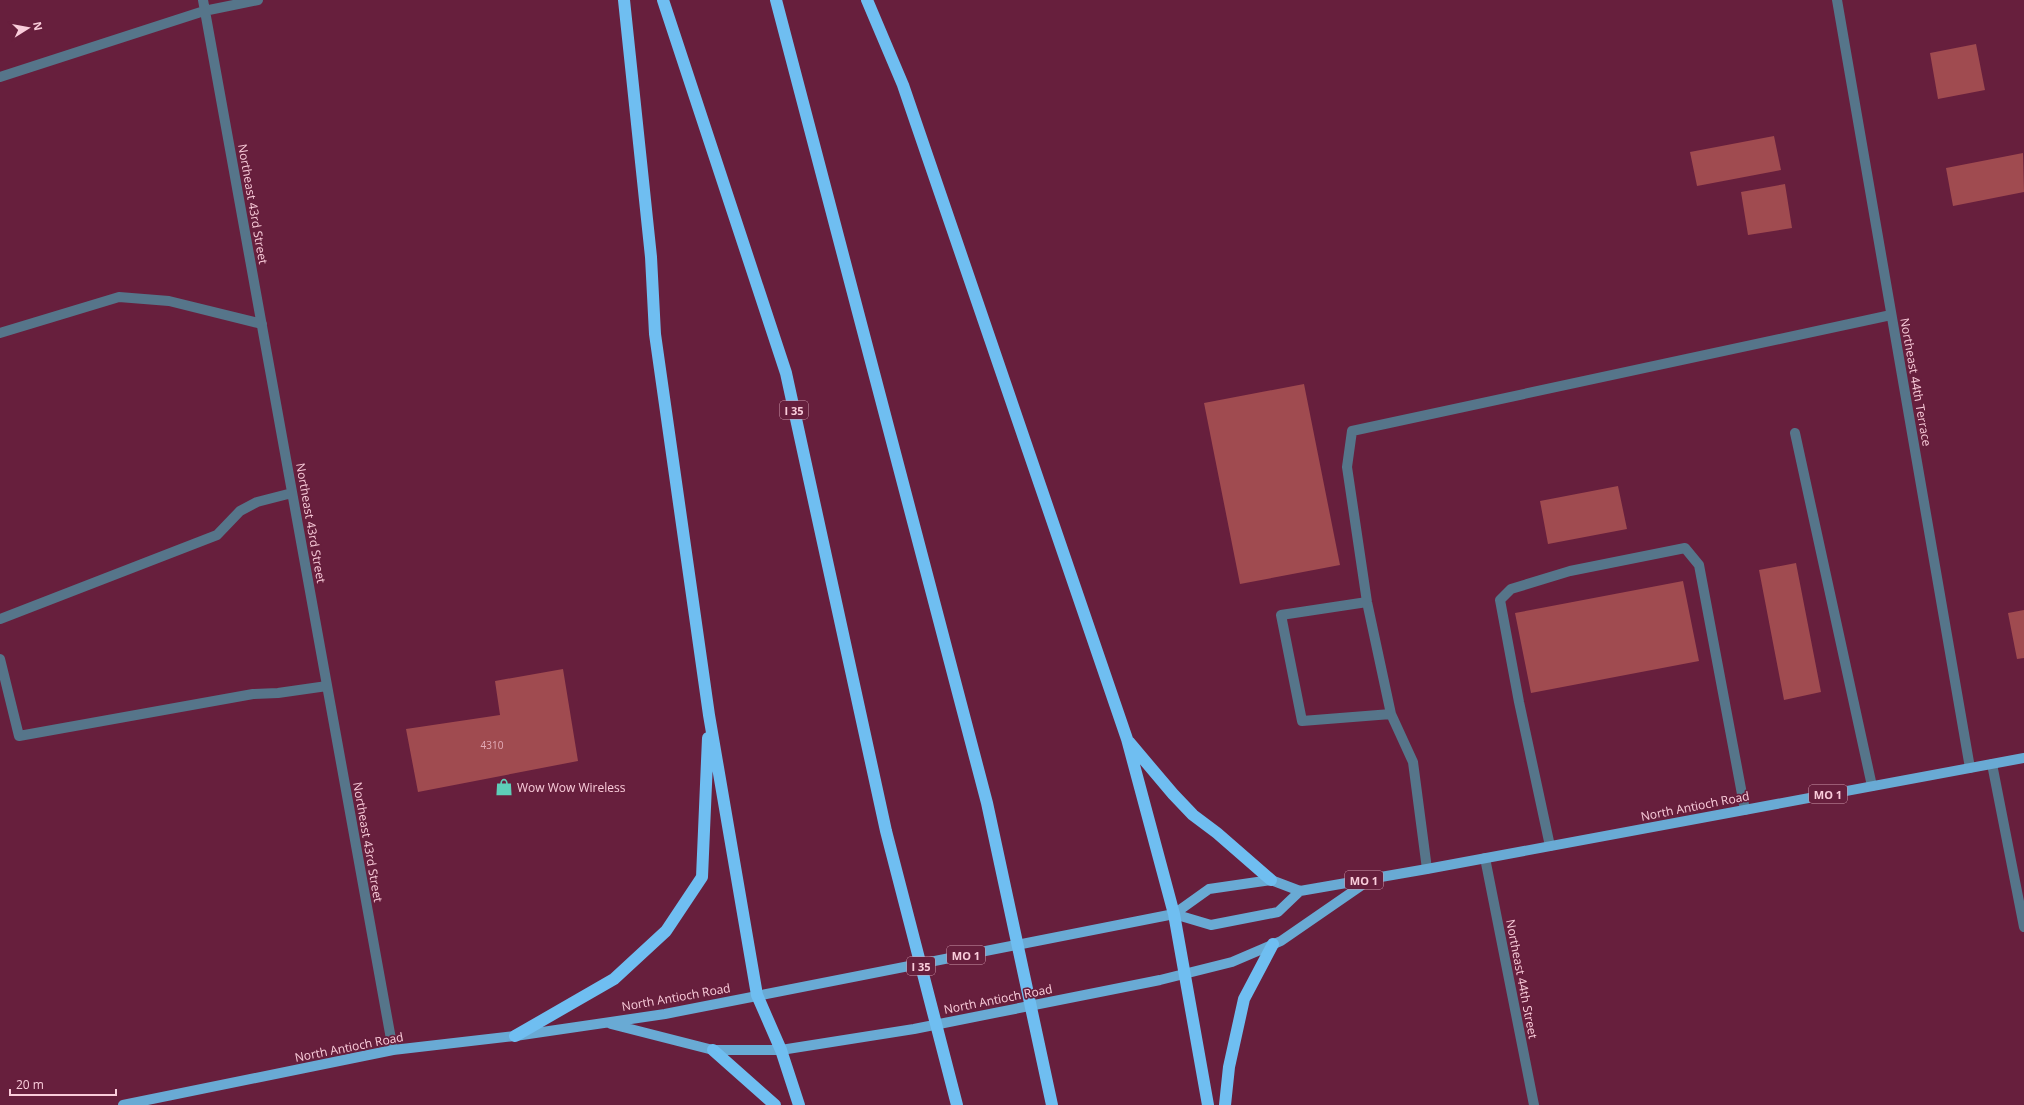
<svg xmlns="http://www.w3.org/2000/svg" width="2024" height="1105" font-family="'Open Sans',sans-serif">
	<rect width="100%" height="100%" fill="#671f3d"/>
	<path fill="#a04b50" d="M1976,44L1985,90L1938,99L1930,53Z
		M1774,136L1781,170L1697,186L1690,152Z
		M2023,153L2024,192L1953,206L1946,168Z
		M1785,184L1792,228L1748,235L1741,192Z
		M1304,384L1340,565L1240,584L1204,403Z
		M1618,486L1627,529L1548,544L1540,501Z
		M1796,563L1821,692L1784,700L1759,570Z
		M1683,581L1699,661L1531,693L1515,613Z
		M2024,610V658L2017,659L2008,613Z
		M563,669L578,761L418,792L406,729L500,715L495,681Z"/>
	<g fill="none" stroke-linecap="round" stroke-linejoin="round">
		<path stroke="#56758a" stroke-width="10" d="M203,0L393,1050
			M1837,0L1970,768
			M0,77L204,11L258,0
			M0,333L119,297L169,301L262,324
			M1795,433L1872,786
			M1367,602L1281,615L1302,721L1391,714
			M0,619L217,535L240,511L257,502L292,493
			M0,659L19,736L253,694L278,693L327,686
			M1992,764L2024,927
			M1550,846L1519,702L1500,600L1511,589L1570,571L1685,548L1699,565L1745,810
			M1485,858L1534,1105
			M1427,869L1413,762L1391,714L1367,602L1347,467L1352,431L1891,315"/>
		<path stroke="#69aad4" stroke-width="10" d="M1174,914L1211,925L1278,912L1300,891
			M611,1024L713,1050H781L914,1029L1160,980L1232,962L1281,941L1368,881
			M123,1105L393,1050L515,1036L665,1014L1174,914L1209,889L1271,880L1300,891L1427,869L2024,758"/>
		<path stroke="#6fbef1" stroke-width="12" d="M624,0L651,257L655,334L709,715L757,995L781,1050L799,1105
			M663,0L786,373L886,831L957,1105
			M776,0L987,803L1052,1105
			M867,0L903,85L1127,739L1174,914L1208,1105
			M1129,742L1173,794L1193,815L1217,833L1271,880
			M515,1036L614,979L666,931L702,877L708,738
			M713,1050L775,1105
			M1225,1105L1229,1067L1244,999L1273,944"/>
	</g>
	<defs>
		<g id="shop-bare" transform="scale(1.38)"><path d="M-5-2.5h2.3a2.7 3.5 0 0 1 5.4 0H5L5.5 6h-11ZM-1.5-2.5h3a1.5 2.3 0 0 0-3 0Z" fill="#5eceb8" stroke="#671f3d" stroke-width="2.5" paint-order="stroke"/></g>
	</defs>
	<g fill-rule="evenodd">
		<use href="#shop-bare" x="504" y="787"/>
	</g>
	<g text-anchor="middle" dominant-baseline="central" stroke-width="3.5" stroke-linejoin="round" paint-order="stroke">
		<g font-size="10" fill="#e4acb8">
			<text x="492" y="745">4310</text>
		</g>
		<g fill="#671f3d" stroke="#ce99ac" stroke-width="1">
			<rect x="780" y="401" width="28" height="18" rx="3"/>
			<rect x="1809" y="785" width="38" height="18" rx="3"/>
			<rect x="1345" y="871" width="38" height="18" rx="3"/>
			<rect x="947" y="946" width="38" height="18" rx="3"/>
			<rect x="907" y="957" width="28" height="18" rx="3"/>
		</g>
		<g font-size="11" font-weight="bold" fill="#facddb">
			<text x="794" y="410">I 35</text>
			<text x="1828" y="794">MO 1</text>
			<text x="1364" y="880">MO 1</text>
			<text x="966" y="955">MO 1</text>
			<text x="921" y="966">I 35</text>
		</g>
		<g font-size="12" fill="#facddb" stroke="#671f3d">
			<text transform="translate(253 204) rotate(80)">Northeast 43rd Street</text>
			<text transform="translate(1916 382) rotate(80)">Northeast 44th Terrace</text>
			<text transform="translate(311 523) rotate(80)">Northeast 43rd Street</text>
			<text transform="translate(1695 806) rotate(-11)">North Antioch Road</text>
			<text transform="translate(368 842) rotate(80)">Northeast 43rd Street</text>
			<text transform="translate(1522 979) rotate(79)">Northeast 44th Street</text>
			<text transform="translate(676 997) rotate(-10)">North Antioch Road</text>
			<text transform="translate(998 999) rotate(-11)">North Antioch Road</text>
			<text transform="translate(349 1047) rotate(-11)">North Antioch Road</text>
		</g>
		<g font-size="12" fill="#facddb" stroke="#671f3d" text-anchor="start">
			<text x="517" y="787">Wow Wow Wireless</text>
		</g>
	</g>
	<g transform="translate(28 28) rotate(79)" stroke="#671f3d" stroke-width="3" paint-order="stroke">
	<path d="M0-3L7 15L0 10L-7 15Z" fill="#facddb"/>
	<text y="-6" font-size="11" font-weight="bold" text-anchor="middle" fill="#facddb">N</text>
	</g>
	<path d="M10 1089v6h106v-6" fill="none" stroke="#facddb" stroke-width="2"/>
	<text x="16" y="1089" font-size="12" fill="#facddb" stroke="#671f3d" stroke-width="3" paint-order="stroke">20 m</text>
</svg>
